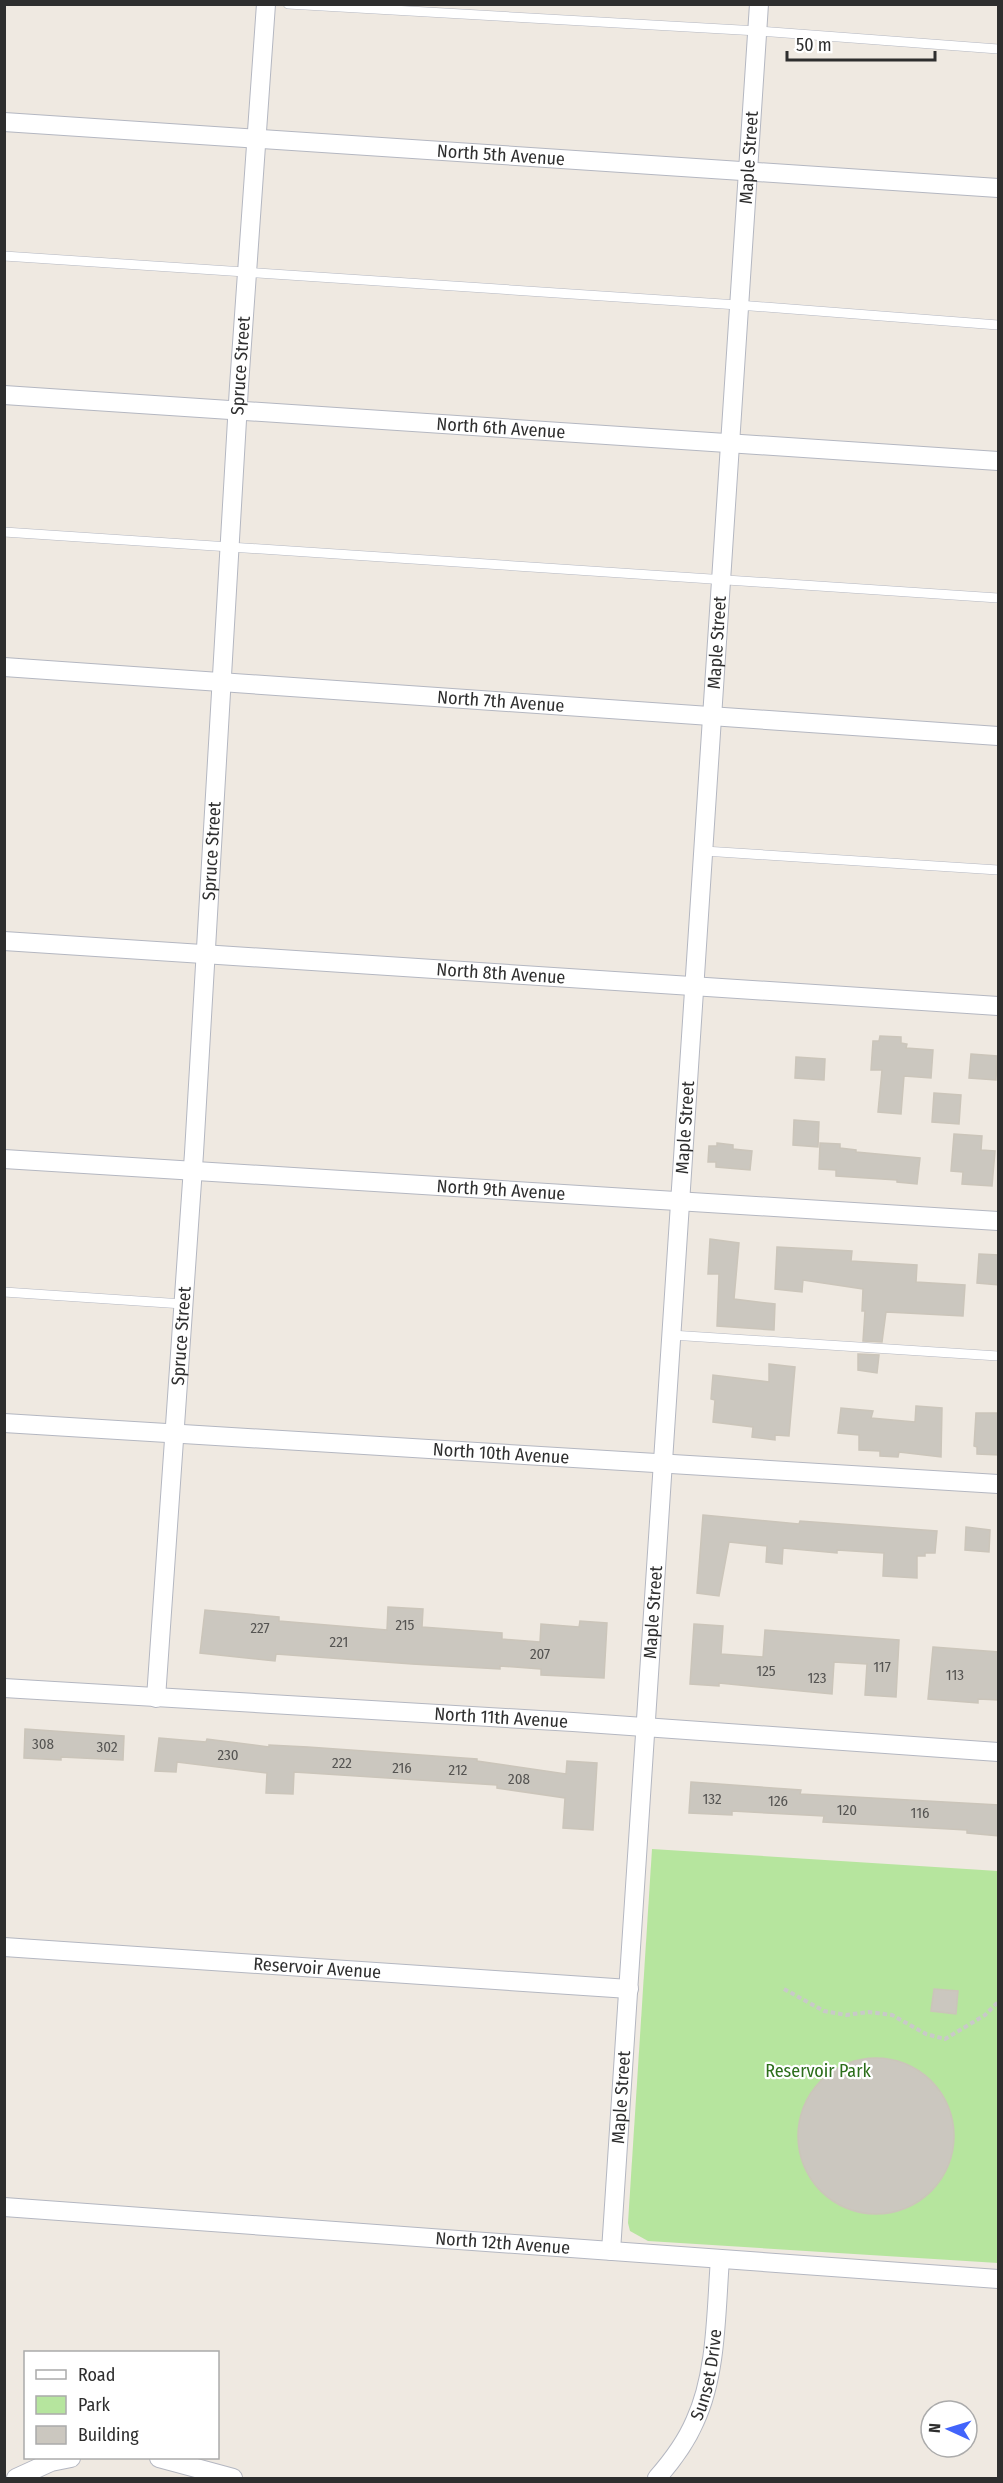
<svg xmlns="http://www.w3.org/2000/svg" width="1003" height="2483" font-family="'Fira Sans Condensed',sans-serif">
	<rect width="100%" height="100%" fill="#efe9e1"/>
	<path fill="#b6e59e" d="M652,1849L998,1871V2263L648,2241L630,2231L628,2223Z"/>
	<path fill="#cbc7bf" stroke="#cbc5ba" stroke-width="1.5" d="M880,1036L901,1037V1043L907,1044L906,1048L933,1050L931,1078L904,1076L901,1114L878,1112L882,1070H871L873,1041H879Z
		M971,1054L997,1056L996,1080L969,1078Z
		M796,1057L825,1059L824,1080L795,1078Z
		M934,1093L961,1095L959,1124L932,1122Z
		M794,1120L819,1122L818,1147L793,1145Z
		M954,1134L982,1136L981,1150L995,1151L992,1186L962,1184L963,1172L951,1171Z
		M717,1143L733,1145V1149L752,1151L750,1170L716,1167V1162H708L709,1146H717Z
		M820,1143L840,1144V1148L856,1150V1152L920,1158L917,1184L897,1182V1180L836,1176V1170L819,1169Z
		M710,1239L739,1243L734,1299L775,1304L774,1330L717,1326L719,1274H708Z
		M777,1247L852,1251L851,1261L917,1265L916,1282L965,1285L963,1316L886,1312L882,1342L863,1341L865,1311H862L863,1289L803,1280L802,1292L775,1289Z
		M979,1254L999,1255V1285L977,1283Z
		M858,1354L879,1355L877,1373L858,1370Z
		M769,1364L795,1367L789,1436L775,1435V1440L752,1437L753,1427L713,1422L715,1400L711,1399L713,1375L769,1382Z
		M916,1406L942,1408L941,1457L899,1452L898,1457L880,1456V1451L859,1450V1435L838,1433L841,1408L873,1411L871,1418L915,1422Z
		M976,1413H999V1455L977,1454V1447L974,1446Z
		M703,1515L799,1524L800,1521L937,1531L935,1553H925V1556H917V1578L883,1576L884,1553L837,1550V1553L783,1548L782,1564L766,1562L767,1546L729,1542L719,1596L697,1593Z
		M966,1527L990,1530L989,1552L965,1550Z
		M388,1607L423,1609L422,1627L502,1633V1639L540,1642L541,1624L579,1627L580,1621L607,1623L604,1678L541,1675V1669L500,1666V1669L412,1664L276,1654L275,1661L200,1653L205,1610L279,1617V1621L387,1630Z
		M694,1624L723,1626L721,1654L763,1657L765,1630L899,1640L896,1697L865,1695L867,1664L834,1662L832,1694L719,1683V1686L690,1684Z
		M933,1647L999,1652V1700L978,1699V1703L928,1699Z
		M25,1729L124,1736L123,1760L61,1757V1760L24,1758Z
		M159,1738L206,1742L207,1739L269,1747V1745L308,1747L477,1759V1761L566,1774L567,1761L597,1763L593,1830L563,1828L565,1798L497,1788V1785L294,1772L293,1794L266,1793L267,1773L177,1762L176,1772L155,1771Z
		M691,1782L801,1790L800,1794L999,1805V1836L967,1833V1830L823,1822L824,1816L732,1811V1815L689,1813Z
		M934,1989L958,1991L956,2014L931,2011Z
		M798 2136a78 78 0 1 1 156 0a78 78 0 1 1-156 0Z"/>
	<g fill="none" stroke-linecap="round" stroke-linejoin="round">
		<g stroke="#b4b7c1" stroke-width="10">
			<path id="service" d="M288,4L758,31L998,49
				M4,256L738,305L998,325
				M4,532L998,598
				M704,851L998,870
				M4,1292L183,1304
				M671,1335L998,1356"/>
		</g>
		<g stroke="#b4b7c1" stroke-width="20">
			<g id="minor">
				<path id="s1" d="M4,122L998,188"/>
				<path id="s2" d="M4,395L998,461"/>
				<path id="s3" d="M4,667L998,736"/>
				<path id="s4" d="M4,941L998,1006"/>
				<path id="s5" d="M4,1159L998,1221"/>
				<path id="s6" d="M4,1423L998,1484"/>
				<path id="s7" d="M4,1688L573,1722L998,1752"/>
				<path id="s8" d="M156,1698L194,1153L239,386L266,4"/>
				<path id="s9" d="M4,1947L629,1989"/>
				<path id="s10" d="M4,2207L998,2279"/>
				<path id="s11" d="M611,2251L759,4"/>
				<path d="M159,2458L233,2478"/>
				<path d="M16,2478L51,2462L71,2458"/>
				<path id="s12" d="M657,2478C672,2461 686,2442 695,2421C717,2374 716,2310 720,2259"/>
			</g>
		</g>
		<path stroke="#c9c9c9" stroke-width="4" stroke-dasharray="4.5 3" stroke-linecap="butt" d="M784,1989L824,2011L846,2015L869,2012L892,2015L926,2034L945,2039L985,2015L998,2002"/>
		<use href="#service" stroke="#fff" stroke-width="9"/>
		<use href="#minor" stroke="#fff" stroke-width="18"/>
	</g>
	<g text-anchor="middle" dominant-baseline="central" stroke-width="4.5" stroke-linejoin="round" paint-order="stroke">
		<g font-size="15" fill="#555452">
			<text x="405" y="1625">215</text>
			<text x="260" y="1628">227</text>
			<text x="339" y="1642">221</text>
			<text x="540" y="1654">207</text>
			<text x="882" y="1667">117</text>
			<text x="766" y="1671">125</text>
			<text x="955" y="1675">113</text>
			<text x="817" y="1678">123</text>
			<text x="43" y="1744">308</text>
			<text x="107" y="1747">302</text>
			<text x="228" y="1755">230</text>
			<text x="342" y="1763">222</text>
			<text x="402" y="1768">216</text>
			<text x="458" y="1770">212</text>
			<text x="519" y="1779">208</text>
			<text x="712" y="1799">132</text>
			<text x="778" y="1801">126</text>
			<text x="847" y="1810">120</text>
			<text x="920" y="1813">116</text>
		</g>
		<g font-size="18" fill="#2e2e2e" stroke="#fff">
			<text stroke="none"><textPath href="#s1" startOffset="498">North 5th Avenue</textPath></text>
			<text stroke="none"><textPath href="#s11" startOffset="2098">Maple Street</textPath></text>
			<text stroke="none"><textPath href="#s8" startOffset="1335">Spruce Street</textPath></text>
			<text stroke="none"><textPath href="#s2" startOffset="498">North 6th Avenue</textPath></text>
			<text stroke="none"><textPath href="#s11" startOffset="1612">Maple Street</textPath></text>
			<text stroke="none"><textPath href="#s3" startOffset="498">North 7th Avenue</textPath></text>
			<text stroke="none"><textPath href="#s8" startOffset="849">Spruce Street</textPath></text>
			<text stroke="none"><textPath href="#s4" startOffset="498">North 8th Avenue</textPath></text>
			<text stroke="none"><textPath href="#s11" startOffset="1126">Maple Street</textPath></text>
			<text stroke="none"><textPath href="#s5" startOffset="498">North 9th Avenue</textPath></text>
			<text stroke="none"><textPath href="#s8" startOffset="363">Spruce Street</textPath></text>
			<text stroke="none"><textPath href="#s6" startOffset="498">North 10th Avenue</textPath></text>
			<text stroke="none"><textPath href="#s11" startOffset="640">Maple Street</textPath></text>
			<text stroke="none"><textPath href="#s7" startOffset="498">North 11th Avenue</textPath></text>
			<text stroke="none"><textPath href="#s9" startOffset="314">Reservoir Avenue</textPath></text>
			<text stroke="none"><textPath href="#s11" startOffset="154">Maple Street</textPath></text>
			<text stroke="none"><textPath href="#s10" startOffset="500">North 12th Avenue</textPath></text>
			<text stroke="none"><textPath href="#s12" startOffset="117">Sunset Drive</textPath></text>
		</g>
		<g font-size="18" fill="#2c6e1b" stroke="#fff">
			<text x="818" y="2071">Reservoir Park</text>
		</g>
	</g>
	<rect width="1003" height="2483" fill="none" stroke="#2e2e2e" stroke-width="12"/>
	<rect x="24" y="2351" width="195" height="108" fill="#ffffff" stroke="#ababab" stroke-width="1.5"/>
	<rect x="36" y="2370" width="30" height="9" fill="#ffffff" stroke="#ababab" stroke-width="1.5"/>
	<text x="78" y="2381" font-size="18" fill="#2e2e2e">Road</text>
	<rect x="36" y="2396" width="30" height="18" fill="#b6e59e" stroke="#ababab" stroke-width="1.5"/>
	<text x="78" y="2411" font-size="18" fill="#2e2e2e">Park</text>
	<rect x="36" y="2426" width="30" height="18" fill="#cbc7bf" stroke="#ababab" stroke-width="1.5"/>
	<text x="78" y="2441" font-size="18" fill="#2e2e2e">Building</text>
	<g transform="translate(949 2429) rotate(274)"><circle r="28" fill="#ffffff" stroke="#ababab" stroke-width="1.5"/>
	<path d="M0-4.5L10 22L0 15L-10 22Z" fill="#4264fb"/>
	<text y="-9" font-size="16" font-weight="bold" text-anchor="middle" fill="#2e2e2e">N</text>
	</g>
	<path d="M787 51v9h148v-9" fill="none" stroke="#2e2e2e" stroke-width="3"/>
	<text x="796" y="51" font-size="18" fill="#2e2e2e" stroke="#ffffff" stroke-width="4.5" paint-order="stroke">50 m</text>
</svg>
